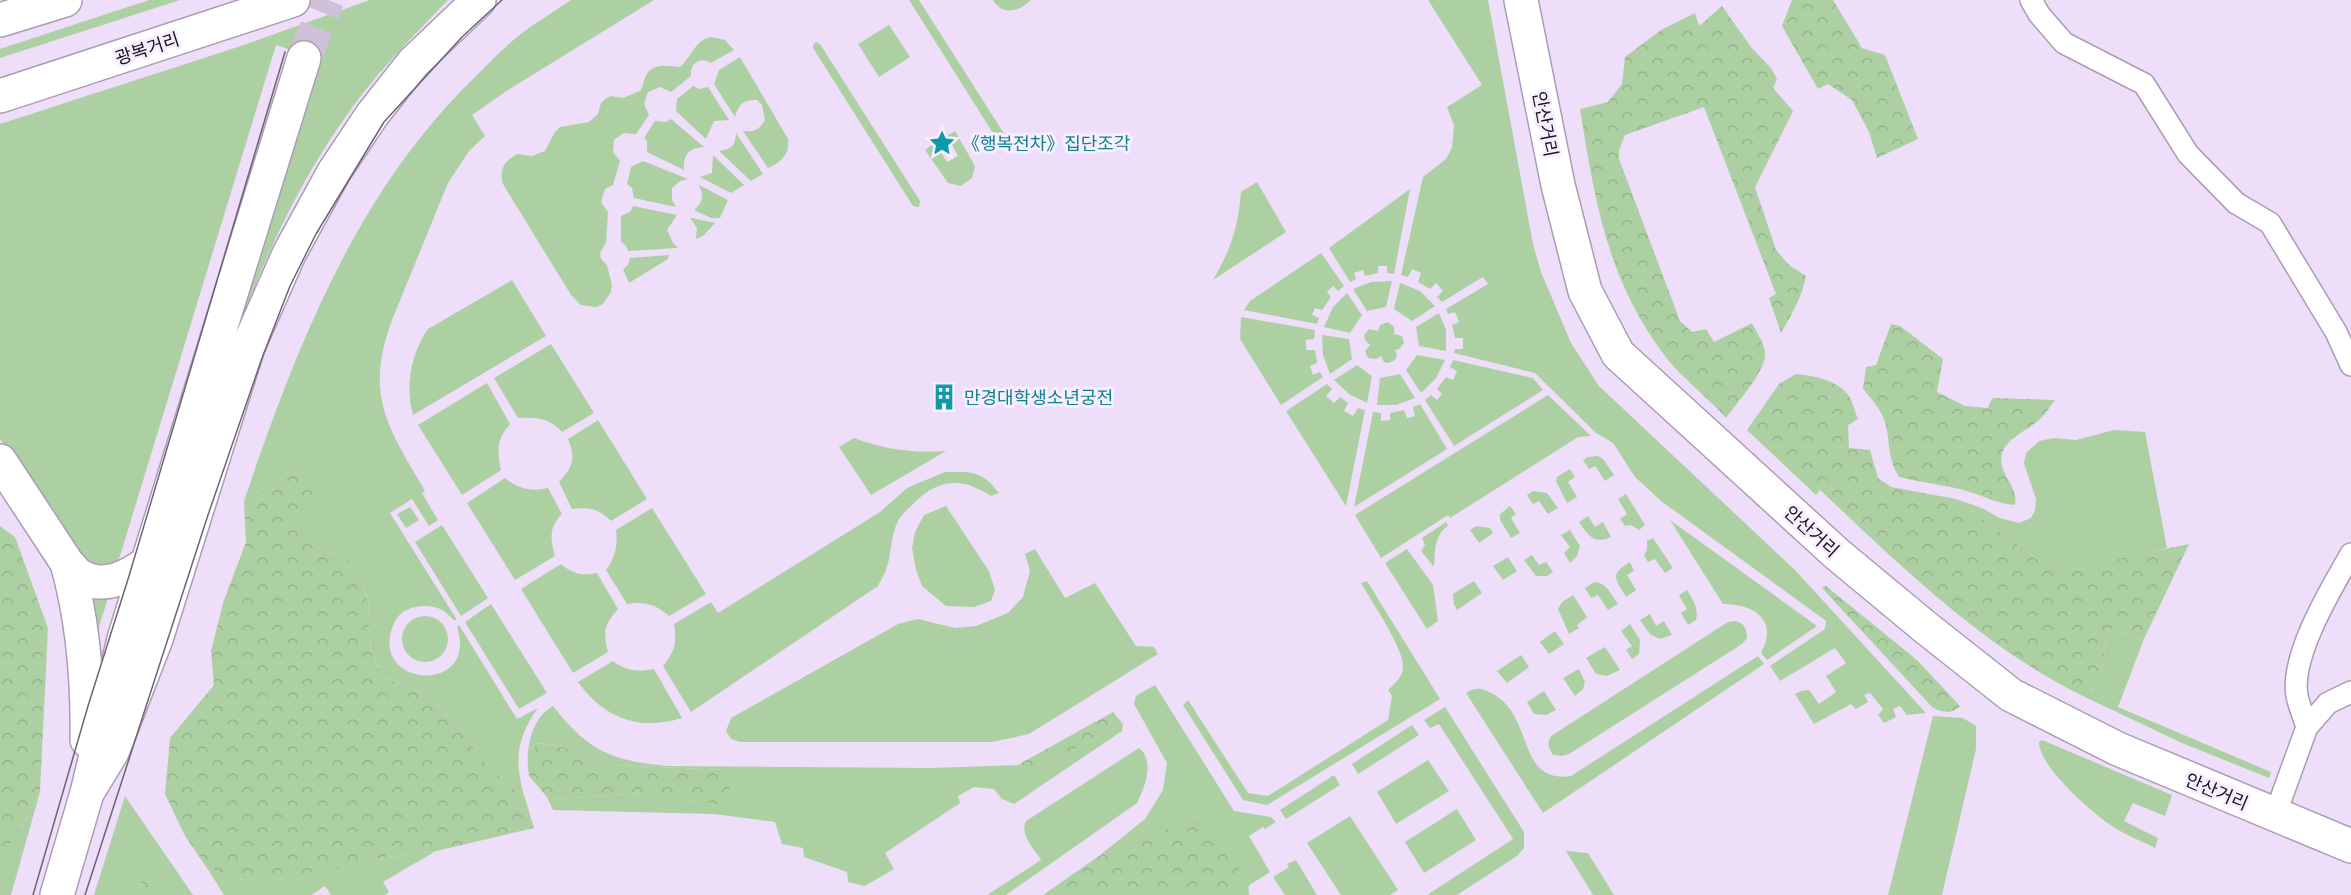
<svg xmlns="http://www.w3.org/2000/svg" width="2351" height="895" font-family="'Noto Serif','Noto Sans KR',serif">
	<defs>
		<pattern id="forest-crowns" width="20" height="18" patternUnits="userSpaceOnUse" patternTransform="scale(1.5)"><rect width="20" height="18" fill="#add0a3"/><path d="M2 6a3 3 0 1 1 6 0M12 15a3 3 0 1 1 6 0" fill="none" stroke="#94b28c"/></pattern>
	</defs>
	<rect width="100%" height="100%" fill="#eedefa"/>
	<path fill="#add0a3" d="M149,0H180L0,58V49Z
		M370,0H448C421,28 392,57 368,87C285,191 245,306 202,430L316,58L276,45L120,556L116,564L94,571L75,553L68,533L54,510L0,439V124L241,46Z
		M571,0H654L508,90L472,115L485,136L469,151L448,183L392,320C364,396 388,427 425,491L422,493L438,520L429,526L412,499L390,513L457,620H454C451,618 447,613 444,611C430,602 403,605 395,621C363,688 480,697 457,627L459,625L517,719L538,708C516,738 514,763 525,798L481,758L462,730L427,695L382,676L371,651L368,601L355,563L306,542L286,523L307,514L317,491L292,470L244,501C296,348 355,195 472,80C488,64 504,47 522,33C538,21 555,11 571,0Z
		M909,0H919L1010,143L1009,150L1003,149Z
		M993,0H1031C1020,11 1003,17 993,0Z
		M1428,0H1488L1533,244L1541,272L1571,343L1599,386L1795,570L1926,713L1907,715L1900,706L1893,709L1896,717L1884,723L1878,715L1883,709L1870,693L1864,695L1868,702L1856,709L1851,704L1814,724L1795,694L1801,691L1809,690L1819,704L1836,692L1826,676L1846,663L1835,648L1780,681L1770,666L1825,629L1826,621L1661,501L1635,477L1613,443L1596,433L1535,373L1454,353L1455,349H1463V338H1455L1452,325L1459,322L1455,312L1448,314L1446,309L1488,284L1483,277L1442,302L1437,297L1443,291L1436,283L1430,289L1418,282L1421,273L1412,269L1408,277L1401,275L1423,177L1446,159L1452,148L1454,125L1447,107L1482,85Z
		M889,25L910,57L879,77L858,44Z
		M711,37L725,40L734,50L711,63C700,56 690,63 691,76L671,92L660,87L648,92L644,104L649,115L636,134L624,133L614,140L613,152L620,161L613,185L605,189L601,202L608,212L606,242L600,253L601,259L607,265L612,285L611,292L603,304L596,307L581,305L571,295L503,184C499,170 504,160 518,154L532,156L545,151L555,132L560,127L589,122L598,114L601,103L605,99L611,96L623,98L640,91C643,87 643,82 645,78C651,62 667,66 680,67C692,56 695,40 711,37Z
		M816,42L820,44L920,201L919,207L913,206L813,48V45Z
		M740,57L788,139C790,155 781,162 768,168L743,131C755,132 759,130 765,120L762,105L757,100C744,99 738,104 735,117L714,84L719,70Z
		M693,86L700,89L708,87L729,120L714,121L706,139L676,111L677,99Z
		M671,119L704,147C689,148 683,154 684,170L647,152V141L644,138L655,121L666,122Z
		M955,131L975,166L972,178L961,186L948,183L925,150L935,143L947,162L958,156L947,136Z
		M736,133L763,174L751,181L719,151C732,149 735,146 736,133Z
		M713,155L744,185L731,193L700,177L712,173Z
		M643,161L688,179L680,181L672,188V200L676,207L634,198L632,188L627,184L631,167Z
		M1257,182L1286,232L1213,280C1231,249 1238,228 1241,192Z
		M699,185L728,200L720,218H711L694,210C703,203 704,196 699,185Z
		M1410,189L1394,274L1387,273V266H1378V273L1365,276L1363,270L1354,273L1356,279L1350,282L1329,248Z
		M633,206L677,215L667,230L673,243L678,248L628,251L626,246L621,242V216L630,212Z
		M690,218H692L715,223L703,236L696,239L697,228Z
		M1321,253L1344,286L1338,291L1333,286L1327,292L1331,297L1322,310L1315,308L1312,315L1319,318L1317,324L1244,310L1250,301Z
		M669,255L668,259L629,283L623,269L628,265L630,258Z
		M512,280L546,336L413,415C405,386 411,353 428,329Z
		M1392,281L1386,307L1367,311L1353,289L1371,282Z
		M1400,283L1420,291L1435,306L1412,321L1394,309Z
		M1347,293L1362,315L1350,333L1324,327L1333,307Z
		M1439,313L1446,330V351L1419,346L1416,327Z
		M1241,317L1315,330L1314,339L1306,340V350H1315L1317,363L1310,366L1313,375L1320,372L1323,377L1281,405L1240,339Z
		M1388,322L1394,327V334L1402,336L1404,343L1399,349L1395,350L1397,356L1395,360L1388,363L1384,362L1381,356L1376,359L1368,358L1365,351L1370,345L1365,340L1364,335L1369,329L1378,331L1380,325Z
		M1322,335L1349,339L1352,359L1330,374L1323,355Z
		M551,344L594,413L562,432C550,418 536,417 518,418L494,378Z
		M1417,355L1445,360L1436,378L1421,393L1406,370Z
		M1453,360L1533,378L1543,390L1454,446L1425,400L1431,395L1437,400L1442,394L1437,389L1446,377L1453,380L1457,371L1450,367Z
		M1357,365L1372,376L1367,403L1349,394L1334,380Z
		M1400,374L1415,398L1396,405H1377L1380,378Z
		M487,383L510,424C496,441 497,449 501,470L462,495L418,425Z
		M1327,384L1332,389L1326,396L1334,403L1340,397L1348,403L1344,411L1353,416L1358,408L1365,410L1346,506L1286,411Z
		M1548,395L1591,436L1578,437L1450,518L1448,515L1381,558L1355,515Z
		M1420,404L1447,449L1354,507L1373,412L1381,413V421L1390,420V413L1404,410L1407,418L1415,416L1413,407Z
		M598,420L647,499L611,521C599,509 589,507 572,509L559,482C573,467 576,459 568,439Z
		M2114,430L2145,432L2167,548L2078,570L2042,563L1956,499L1982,508L2000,518L2019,523L2031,518L2035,510L2036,499L2024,463L2026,453L2039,441L2054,438L2076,440Z
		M854,438C887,450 911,453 946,451L871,495L839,447Z
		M1598,456L1603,459L1614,475L1605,481L1595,466L1589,469L1583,460L1588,457Z
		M1570,469L1575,477L1568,482L1577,497L1567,503L1556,481L1557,477Z
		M945,472C973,472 981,470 999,493L991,496C962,477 938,478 913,504C908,509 901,515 898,521C890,537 892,554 886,570C884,576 880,581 878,586L691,712L663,666C675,651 677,643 674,624L711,602L718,613L880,512L907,488Z
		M505,478C519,489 530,492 548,488L562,514C549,527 550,539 555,556L515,580L467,503Z
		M1533,491L1547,493L1558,508L1548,514L1539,501L1533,504L1527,495Z
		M1626,494L1645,525L1639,530L1631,525L1625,526L1620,519L1627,514L1618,499Z
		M946,506L989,571L995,590L991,601L974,607L946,606L922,586L916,570L912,548L915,532L924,515Z
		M1510,506L1516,514L1511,518L1520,533L1511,538L1500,520V514Z
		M410,507L419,520L406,528L397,514Z
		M652,508L706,594L669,616C656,604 644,601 627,604L606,570C615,558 618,545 616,530Z
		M1588,516L1595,527L1603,522L1611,537C1594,545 1588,535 1579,522Z
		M1670,520L1817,626L1767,660L1761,653C1779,620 1754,604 1723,604Z
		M1446,522L1448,526C1434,535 1435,552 1434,567L1421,551L1425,545L1422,538Z
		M442,525L488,598L461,616L415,542Z
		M1476,526L1490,528L1493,533L1479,543L1470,530Z
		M1570,530L1580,546L1577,556L1570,563L1564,553L1570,547L1561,535Z
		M1653,538L1673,568L1665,573L1655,559L1648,562L1644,555L1647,550V541Z
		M1035,549L1065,598L1095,583L1136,646L1154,647L1158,654L1029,734L992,742H740L731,739L726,731L731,718L898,624L918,619L955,628L976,626L1008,613L1023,597L1030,571L1025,554Z
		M1407,549L1433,585L1438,621L1427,629L1385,563Z
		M1532,555L1539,565L1546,562L1553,572L1547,576H1536L1524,560Z
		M1508,557L1517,571L1503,580L1493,566Z
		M1630,562L1634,571L1627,575L1636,590L1626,597C1615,578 1609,575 1630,562Z
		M561,564C573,574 582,576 597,573L618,609C604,625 603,632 608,652L573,673L521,589Z
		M1367,581L1440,699L1267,805L1243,800L1183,705L1188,700L1248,793L1268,796L1388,720L1392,696L1388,690C1395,683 1403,677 1403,667C1404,648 1371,601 1361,583Z
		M1474,581L1482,593L1457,610L1454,604L1453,594Z
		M1594,582C1607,583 1611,594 1618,604L1608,610L1598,595L1591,598L1585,588Z
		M1687,590C1693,600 1699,608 1696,620L1688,625L1681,613L1687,609L1679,595Z
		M91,594L109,595L98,630H94Z
		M1573,595L1587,617L1577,625L1579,628L1569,634L1558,609L1562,602Z
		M491,604L547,693L519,709L465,622Z
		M1650,614L1656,626L1664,621L1672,635L1660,639L1650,634L1640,620Z
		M402 639a23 23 0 1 1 46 0a23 23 0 1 1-46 0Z
		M1736,621C1745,624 1746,628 1747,638L1742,644L1569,754L1562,756L1553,755C1548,748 1547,743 1551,736L1717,629L1728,622Z
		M1630,624L1640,640L1639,654L1632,659L1626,650L1632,646L1621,631Z
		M2108,628L2144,639L2118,707L2271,772L2269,778L2182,743L2087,698L2101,675Z
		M1555,631L1564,644L1549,654L1540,642Z
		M1605,647L1620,670L1607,676L1596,674L1586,658Z
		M1521,655L1529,667L1507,683L1497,671Z
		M1758,656L1764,664L1543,813L1466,693C1476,687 1481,688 1491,693C1536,715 1515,784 1571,776Z
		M613,661C626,671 637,672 654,669L682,718C639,731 605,719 578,682Z
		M1579,669L1585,682L1583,689L1575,696L1563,678Z
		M1155,685L1234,811L1271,817L1276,822L1265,829L1263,827L1249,836L1270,872L1248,886L1197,816L1099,856L1145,819L1163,790L1167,763L1134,704L1136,696Z
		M1544,691L1556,710L1546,715L1534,714L1527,702Z
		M553,706C589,752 611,760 667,766L932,768L1049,764L1123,724L1122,731L1014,804L1002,799L994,789L974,787L958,796L960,803L885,853L894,869L865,886L848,882L847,872L804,857L803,848L782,844L775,822L714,814L553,810L547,797L556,799L644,793L698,802L727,770L592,764L564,747L537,743L529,776C525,751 530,719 553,706Z
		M1445,707L1524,832V848L1517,856L1457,895H1427L1513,839L1439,724L1430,728L1424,720Z
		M1933,716L1963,718L1976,726V749L1942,895H1888Z
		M1412,725L1419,735L1358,774L1352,764Z
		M2042,740L2172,795L2165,816L2133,803L2124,821L2158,838L2155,848C2139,840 2123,834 2109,824C2089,810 2039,766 2039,742Z
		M1139,748C1155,760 1145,788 1137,803L1006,895H987L1041,860C1034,848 1019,835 1026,821Z
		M1428,760L1449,791L1396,824L1377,792Z
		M1334,775L1340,785L1286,819L1280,810Z
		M40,792L11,895H0V864Z
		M125,796L193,895H166L157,882L142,881L134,895H94Z
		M1457,809L1476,840L1424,873L1405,842Z
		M1350,816L1398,890L1390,895H1341L1307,843Z
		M436,851L383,882L389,892L385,895H331L325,886L311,895H224L207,868L252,883L377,859Z
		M1566,851L1588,853L1614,895H1593Z
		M1296,860L1317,895H1285L1273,877L1289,867L1287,864Z"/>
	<path fill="url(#forest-crowns)" d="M1792,0H1833L1862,48L1885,55L1918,139L1877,158L1869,132L1852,100L1828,84L1818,89L1782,26Z
		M1722,6L1751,47L1771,68L1777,79L1773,88L1793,111L1755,187L1776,250L1789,265L1806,276C1802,297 1792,314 1781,333L1769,298L1776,294L1704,107L1625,135L1619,150V159L1680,321L1692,332L1706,329L1714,342L1752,323C1756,332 1765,343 1765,354C1766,371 1736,404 1726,418C1708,398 1685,380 1668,360C1608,283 1595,203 1580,109L1608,102L1622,84L1625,57L1661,30L1695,13L1699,26Z
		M1891,324L1900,326L1943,359L1937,392L1965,406L1988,408L1992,398L2055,400C2050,406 2046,414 2040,419C2025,433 1996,441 2002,466C2006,481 2018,489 2015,505C1998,504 1986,497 1970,492C1947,485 1923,483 1899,477C1886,455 1891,443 1885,422C1881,409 1872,400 1863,389L1866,367L1876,365Z
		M1796,374C1814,376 1838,380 1849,396C1853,403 1855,412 1858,419L1848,425L1849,448L1870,450L1878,478L1891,487L1956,499L2042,563L2078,570L2130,556L2189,544L2144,639L2108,628L2101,675L2087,698C1985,649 1902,567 1820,490L1816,495L1747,430L1779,384Z
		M292,470L318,491L307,514L287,523L306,542L355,563L368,601L371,651L382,676L427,695L462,730L481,758L525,798L534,828L436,851L377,859L315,874L252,883L207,868L185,836L165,794L170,738L214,685L211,651L223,603L246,542L244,501Z
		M0,526L15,537L48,628L40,792L0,864Z
		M1826,586L1917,660L1960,706C1951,715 1943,712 1933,708L1822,588Z
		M1113,712L1123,724L1049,764L1014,767Z
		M536,743L564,747L592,764L728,770L731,805L698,802L643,793L556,799L547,797L529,776Z
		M1197,816L1248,880L1249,895H1043L1099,856Z
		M142,881L157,882L166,895H134Z"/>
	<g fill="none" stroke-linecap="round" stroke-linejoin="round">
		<path stroke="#cec0d9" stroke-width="33" stroke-dasharray="33 16" stroke-linecap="butt" d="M304,58L328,0"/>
		<g stroke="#ab9cb6" stroke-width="24">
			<path id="minor" d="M2031,0L2039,14L2064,43L2144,84L2188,154L2236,203L2270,223L2336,332L2351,365
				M2307,727C2304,717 2299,706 2297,696C2290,656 2331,589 2351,554
				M2275,815L2307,727L2328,703L2351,692"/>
		</g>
		<g stroke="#ab9cb6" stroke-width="36">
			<path id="primary" d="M1521,0L1558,185L1585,291L1618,354L1837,554L1925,627L2011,695L2118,749L2351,846
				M0,461L67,563C71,567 76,574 80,576C105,591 131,575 150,561
				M67,563C83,620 88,681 87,740
				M87,793L112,752L156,639L248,347L289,254L334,172L372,115L413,63L479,0
				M57,895L87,793L124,639L304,58"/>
		</g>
		<g stroke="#ab9cb6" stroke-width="36">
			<path id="trunk" d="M0,96L293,0"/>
		</g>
		<g stroke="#ab9cb6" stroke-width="36">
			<path id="motorway" d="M0,20L65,0"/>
		</g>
		<use href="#minor" stroke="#fff" stroke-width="21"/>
		<use href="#primary" stroke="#fff" stroke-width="33"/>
		<use href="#trunk" stroke="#fff" stroke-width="33"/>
		<use href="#motorway" stroke="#fff" stroke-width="33"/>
		<path stroke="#6c6373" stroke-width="1.5" d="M33,895L88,706L129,576L285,52
			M85,895L208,515L262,358L290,286L316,234L384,122L462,37L502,0"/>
	</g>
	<defs>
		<g id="sight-bare" transform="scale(2.07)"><path d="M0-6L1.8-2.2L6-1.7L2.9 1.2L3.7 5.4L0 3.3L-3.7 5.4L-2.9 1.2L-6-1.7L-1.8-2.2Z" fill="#0f9aa8" stroke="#f8eeff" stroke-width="2.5" paint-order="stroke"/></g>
		<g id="building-bare" transform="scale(2.07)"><path d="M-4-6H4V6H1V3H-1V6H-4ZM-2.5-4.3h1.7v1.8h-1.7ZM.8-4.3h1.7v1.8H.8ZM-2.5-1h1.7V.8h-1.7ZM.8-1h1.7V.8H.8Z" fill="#0f9aa8" stroke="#f8eeff" stroke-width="2.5" paint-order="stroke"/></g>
	</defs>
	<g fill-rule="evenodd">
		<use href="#sight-bare" x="942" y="143"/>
		<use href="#building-bare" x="944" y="397"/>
	</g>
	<g text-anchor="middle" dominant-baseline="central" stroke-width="6" stroke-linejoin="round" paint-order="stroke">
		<g font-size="18" fill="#19141d" stroke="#f8eeff">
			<text transform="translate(147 48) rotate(-18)">광복거리</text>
			<text transform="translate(1546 124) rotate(79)">안산거리</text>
			<text transform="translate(1812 531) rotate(42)">안산거리</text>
			<text transform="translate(2217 791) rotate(23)">안산거리</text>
		</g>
		<g font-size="18" fill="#0d838f" stroke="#f8eeff" text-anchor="start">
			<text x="962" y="143">《행복전차》집단조각</text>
			<text x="964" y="397">만경대학생소년궁전</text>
		</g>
	</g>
</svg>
